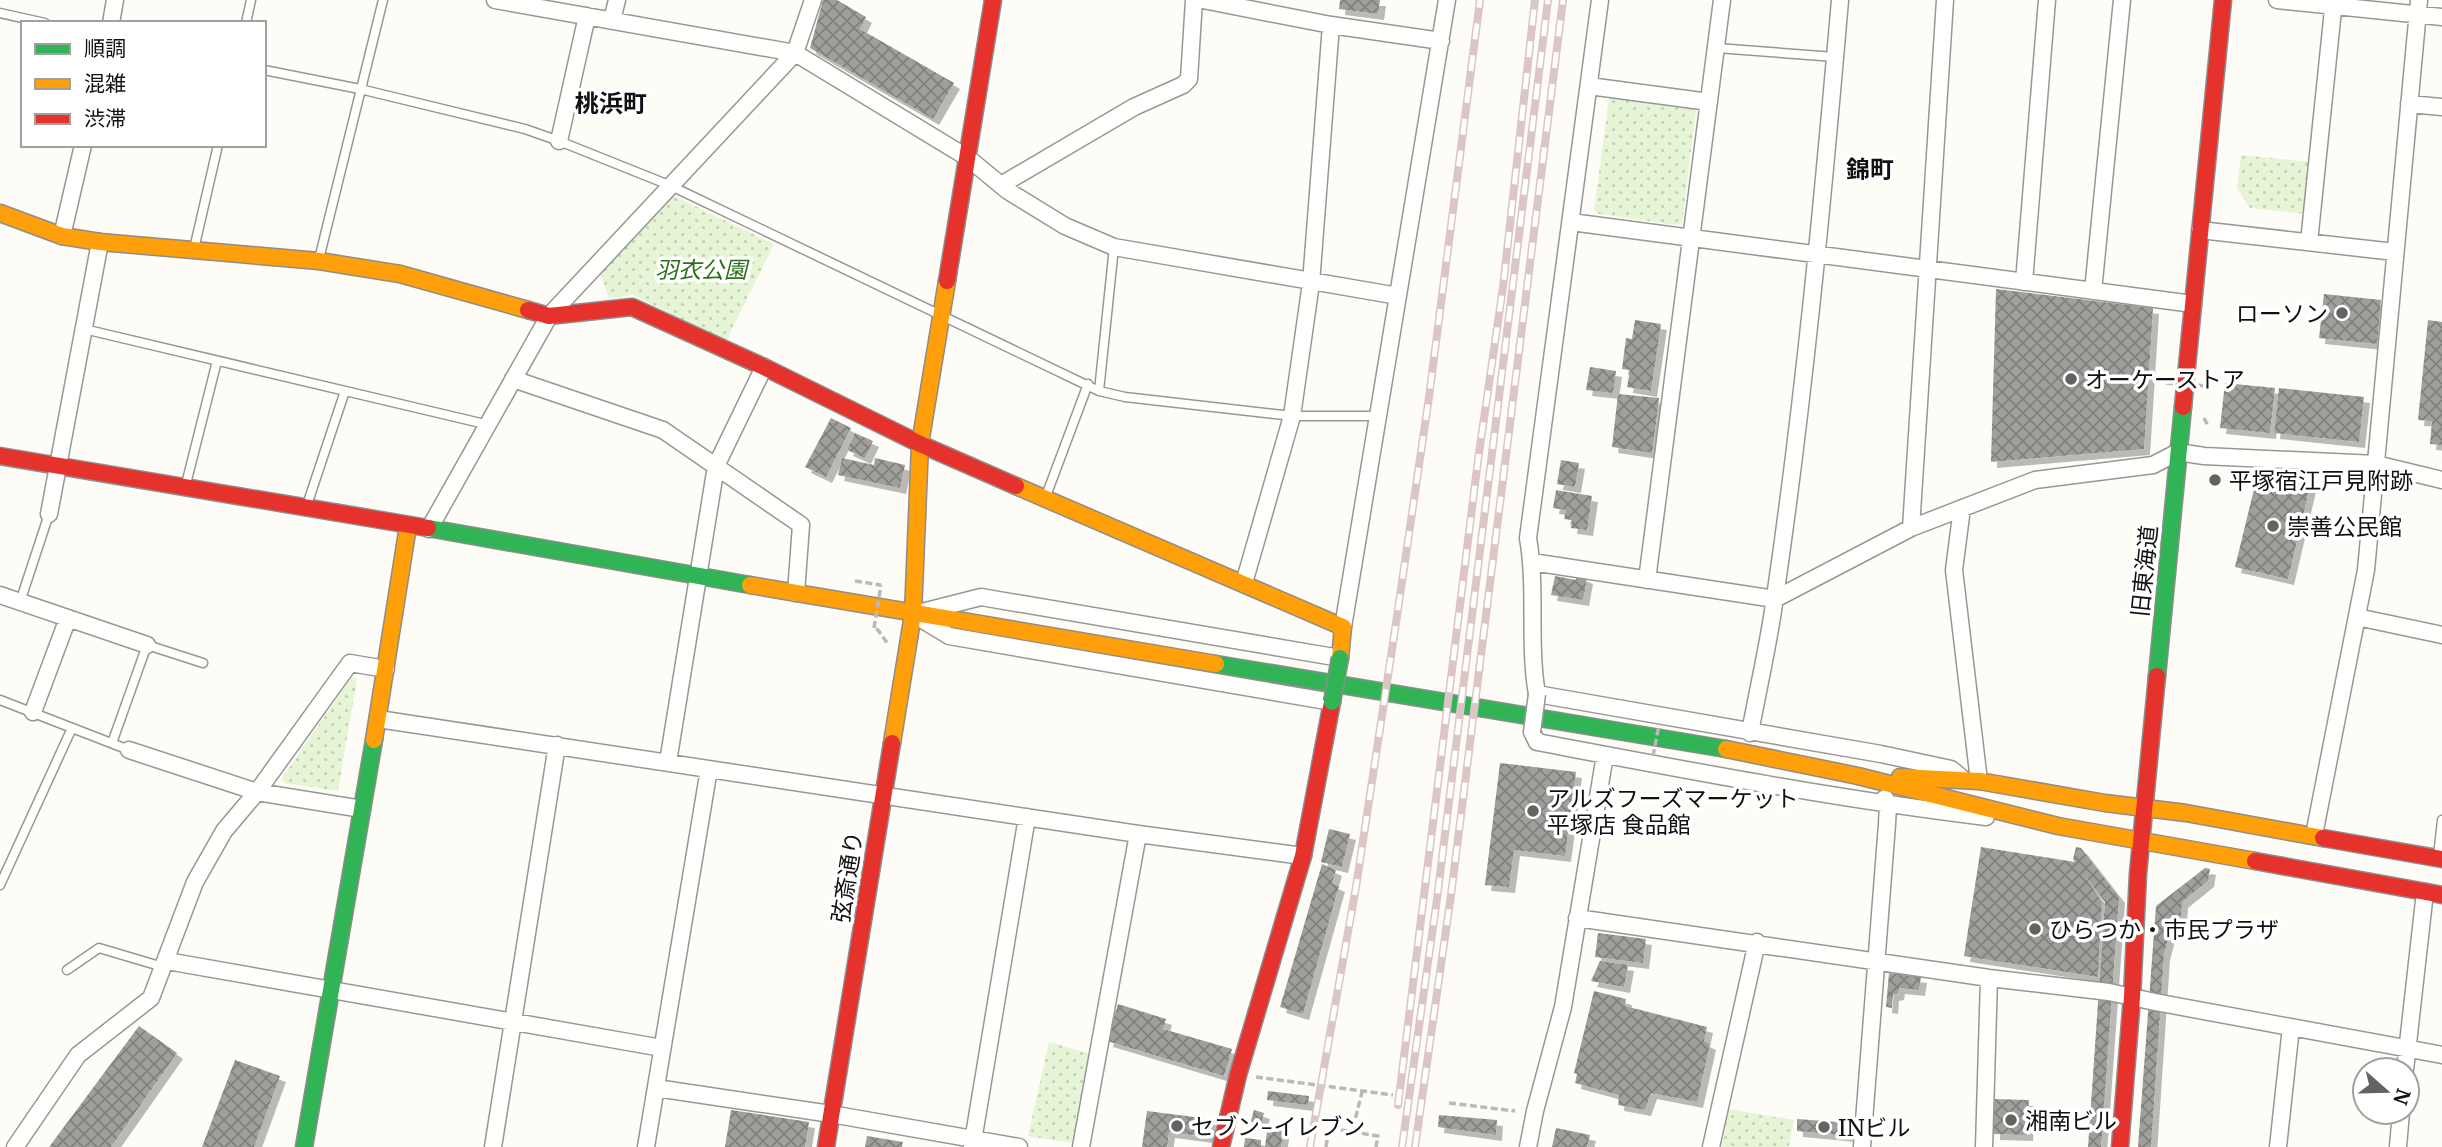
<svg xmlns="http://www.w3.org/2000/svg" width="2442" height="1147" font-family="Merriweather,'Noto Sans JP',serif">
	<defs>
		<pattern id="park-dots" width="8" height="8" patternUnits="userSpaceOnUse" patternTransform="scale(1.75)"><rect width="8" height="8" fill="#e6f5d5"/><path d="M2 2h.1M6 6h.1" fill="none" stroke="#c4d1b6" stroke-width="1.8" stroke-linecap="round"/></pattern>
		<pattern id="building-cross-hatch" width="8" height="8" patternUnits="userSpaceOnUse" patternTransform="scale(1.75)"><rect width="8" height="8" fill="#a19f9c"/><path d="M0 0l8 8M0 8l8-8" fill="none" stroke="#82807e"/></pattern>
		<filter id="shadow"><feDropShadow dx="6" dy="6" stdDeviation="0" flood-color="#0004"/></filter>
	</defs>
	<rect width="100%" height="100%" fill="#fdfcf7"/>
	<path fill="url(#park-dots)" d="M1612,96L1693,106L1696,111L1682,223L1676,225L1599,214L1594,210L1609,99Z
		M2241,155L2311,162L2306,214L2250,208L2237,188Z
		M670,194L774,244L726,341L633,295L609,298L599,270Z
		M352,677L357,679L338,791L284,783L282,778Z
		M1049,1042L1091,1054L1072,1143L1028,1136Z
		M1729,1109L1794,1120L1789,1147H1722Z"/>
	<path fill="url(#building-cross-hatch)" filter="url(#shadow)" d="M823,0H837L866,17L860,29L954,83L933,119L810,48Z
		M1340,0H1380L1378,14L1339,9Z
		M1996,289L2153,308L2144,449L1991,462Z
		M2324,294L2381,300L2377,344L2319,338Z
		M1635,320L1661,324L1651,391L1627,387L1630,370L1622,369L1626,338L1632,339Z
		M2428,320L2442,322V445L2430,444L2432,421L2418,420Z
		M1590,367L1616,371L1613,393L1586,390Z
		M2225,383L2275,388L2270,433L2220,428Z
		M2279,388L2364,397L2359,442L2274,433Z
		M1618,394L1659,398L1652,453L1612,447Z
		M831,418L851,428L826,477L805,467Z
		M855,433L873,441L865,458L847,450Z
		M842,458L874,465L875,458L905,465L900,488L838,475Z
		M1561,460L1579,463L1575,487L1557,484Z
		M2258,473L2310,486L2288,579L2235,567Z
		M1556,490L1592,496L1587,530L1571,528L1572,520L1564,519L1566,510L1553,508Z
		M1577,574L1587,578L1583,600L1551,595L1555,576L1576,580Z
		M1500,763L1576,772L1565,856L1514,850L1509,887L1485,885Z
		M1329,829L1350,834L1342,867L1321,862Z
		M1981,847L2075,862L2073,859L2076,847L2081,848L2119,897L2101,1147H2088L2105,902L2084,875L2102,902L2098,977L1964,956Z
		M1322,864L1336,870L1332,883L1339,886L1303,1014L1280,1007Z
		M2205,868L2210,869L2208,881L2182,902L2181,917H2174L2164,954L2151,1147H2138L2156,906Z
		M1598,933L1646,939L1643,963L1595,957Z
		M1600,961L1628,965L1624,987L1591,981Z
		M1889,973L1921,977L1919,990L1899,988L1898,994L1893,995L1892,1008L1886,1007Z
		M1594,991L1626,999L1625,1006L1707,1027L1704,1041L1710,1044L1697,1102L1651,1093L1645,1110L1618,1105L1619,1095L1575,1083L1577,1074L1574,1073Z
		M1118,1004L1166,1019L1163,1029L1232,1049L1224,1076L1107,1041Z
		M139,1026L177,1053L111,1147H49Z
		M235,1060L280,1076L254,1147H202Z
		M1268,1091L1309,1096L1308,1105L1267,1100Z
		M1994,1099L2029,1100L2027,1135L1994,1134Z
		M731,1110L809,1122L805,1147H725Z
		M1254,1110L1264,1113L1260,1127L1250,1124Z
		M1147,1111L1210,1119L1208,1137L1169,1132L1167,1147H1142Z
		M1439,1115L1497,1120L1496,1135L1438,1127Z
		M1797,1119L1851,1123L1850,1136L1797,1131Z
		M1268,1124L1284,1127L1281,1147H1265Z
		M1556,1128L1590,1135L1587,1147H1552Z
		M867,1136L903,1142L902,1147H865Z
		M1245,1138L1261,1140V1147H1244Z"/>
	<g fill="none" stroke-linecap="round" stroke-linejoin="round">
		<g stroke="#979795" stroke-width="11">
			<path id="lane" d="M0,13L45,23
				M246,23L251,0
				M1717,48L1835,57
				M264,70L360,89L525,129L559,141L669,185L1099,391L1125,397L1292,416H1377
				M194,249L218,145
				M319,259L383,0
				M84,329L489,425
				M1099,391L1114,247
				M186,484L217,361
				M1046,496L1088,384
				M307,505L345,391
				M20,602L49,514
				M0,700L129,750
				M112,743L147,645L203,663
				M2438,856L2442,820
				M0,885L72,728
				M67,970L99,948L163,967"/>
		</g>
		<g stroke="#979795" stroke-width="19">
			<path id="street" d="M495,0L795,53L968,158L1008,191L1065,226L1114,247L1398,296
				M1203,0L1331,25L1441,41
				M1600,0L1528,538C1537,590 1528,643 1537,694L1881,754L1951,769L1963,779
				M2277,0L2442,17
				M612,20L617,0
				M111,23L115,0
				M1589,86L1709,102
				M2409,104L2442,107
				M559,141L587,16
				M1001,185L1134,107L1183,85L1189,79L1194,0
				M1571,222L2193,304
				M2200,230L2395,252
				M62,236L83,145
				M2309,242L2334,0
				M2024,282L2047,0
				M2093,291L2122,0
				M513,379L663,430L801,525L796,593
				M1962,508L1954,570L1979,781
				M49,514L100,242
				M1911,528L1945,0
				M429,529L549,316L795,53L813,0
				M1532,562L1775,599L1911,528L2035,480L2153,465L2178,452L2204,456L2376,464L2442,480
				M1647,580L1722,0
				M1244,583L1292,416L1311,283L1331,25
				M0,595L147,645
				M922,612L981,597L1340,658
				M2357,617L2442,635
				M921,619L949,636L1332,702
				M1343,627L1447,0
				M33,712L68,618
				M378,719L1138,834L1303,856
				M1532,732L1537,742C1686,770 1835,799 1986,817
				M1750,733C1758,688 1769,643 1775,597C1804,399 1823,199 1840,0
				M129,750L257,792L362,809
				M668,762L716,466L764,367
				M2314,835L2366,570L2419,0
				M1577,918L1989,978L2109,992L2155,1002L2442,1055
				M167,961L662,1048
				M2405,1070L2425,892
				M656,1088L831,1114L1019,1147
				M15,1147L78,1055L151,998L195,882L224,831L257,792L350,663L386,669
				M493,1147L557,745
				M646,1147L709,769
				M972,1147L1027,817
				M1081,1147L1138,834
				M1528,1147L1535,1111L1563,1007L1605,755
				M1711,1147L1757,942
				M1862,1147L1887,824L1888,805L1885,798
				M1984,1147L1989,978
				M2278,1147L2291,1027
				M2398,1147L2401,1112"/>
		</g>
		<g stroke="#8e8d8b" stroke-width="19">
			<path id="fast" d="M428,528L750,585
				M1216,664L1726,749
				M2157,676L2183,407
				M304,1147L374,740"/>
		</g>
		<g stroke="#8e8d8b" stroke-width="19">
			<path id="slow" d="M0,213L62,236L100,242L319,261L400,274L528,310
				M1016,486L1343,627L1340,658
				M750,585L1216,664
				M374,740L408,526
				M892,743L913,614L920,444L947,281
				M1726,749L1858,776L2058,826L2255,861
				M1900,777L1979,781L2105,803L2186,813L2323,838"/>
		</g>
		<g stroke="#8e8d8b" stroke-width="19">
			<path id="jam" d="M947,281L993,0
				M528,310L549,316L632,307L764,367L920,444L1016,486
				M2183,407L2223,0
				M0,456L428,528
				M2323,838L2442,859
				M2255,861L2442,895
				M826,1147L892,743
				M1221,1147L1238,1075L1303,856L1332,702
				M2120,1147L2132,997L2138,874L2157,676"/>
		</g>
		<path stroke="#b9b9b8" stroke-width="3.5" stroke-dasharray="7 3.5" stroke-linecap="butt" d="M2204,418L2208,426
			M855,581L881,585
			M876,629L878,630L888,644
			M1256,1077L1393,1095
			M1449,1103L1515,1111
			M1353,1128L1362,1092
			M1326,1147L1329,1128L1378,1136L1376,1147"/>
		<use href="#lane" stroke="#fffffe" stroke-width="8"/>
		<use href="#street" stroke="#fffffe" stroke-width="16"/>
		<use href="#fast" stroke="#30b455" stroke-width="16"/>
		<use href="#slow" stroke="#ff9f0a" stroke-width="16"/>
		<use href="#jam" stroke="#e5322d" stroke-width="16"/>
		<g stroke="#dbc5c5" stroke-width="8">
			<path id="rail" d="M1398,1105L1478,460L1503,287L1535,0
				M1310,1147L1356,887L1396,623L1429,397L1480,0
				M1402,1147L1437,899L1548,0
				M1415,1147L1451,895L1563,0"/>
		</g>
		<use href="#rail" stroke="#fff" stroke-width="5" stroke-dasharray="16" stroke-linecap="butt"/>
		<g stroke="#979795" stroke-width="19" stroke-linecap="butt">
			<path id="street-bridge" d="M1532,732L1537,694"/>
		</g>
		<g stroke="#8e8d8b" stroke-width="19" stroke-linecap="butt">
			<path id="fast-bridge" d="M1332,702L1340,658"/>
		</g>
		<path stroke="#b9b9b8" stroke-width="3.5" stroke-dasharray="7 3.5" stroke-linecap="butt" d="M2166,383L2207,386
			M874,628L881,585
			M1653,756L1659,725"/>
		<use href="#street-bridge" stroke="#fffffe" stroke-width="16"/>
		<use href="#fast-bridge" stroke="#30b455" stroke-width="16"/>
	</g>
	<g fill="#646362" stroke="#fff" stroke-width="2.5">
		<circle cx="2342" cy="313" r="7"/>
		<circle cx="2071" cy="379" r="7"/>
		<circle cx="2215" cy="480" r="7"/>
		<circle cx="2273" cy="526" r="7"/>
		<circle cx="1533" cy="811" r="7"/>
		<circle cx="2035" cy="929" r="7"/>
		<circle cx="2011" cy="1120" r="7"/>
		<circle cx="1177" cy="1126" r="7"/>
		<circle cx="1824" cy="1127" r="7"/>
	</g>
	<g text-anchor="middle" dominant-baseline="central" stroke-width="7" stroke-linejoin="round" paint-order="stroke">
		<g font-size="23" font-style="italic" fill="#2a7119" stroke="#fff">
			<text x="701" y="269">羽衣公園</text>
		</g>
		<g font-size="23" fill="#111" stroke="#fff" text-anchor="start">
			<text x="2328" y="313" text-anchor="end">ローソン</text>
			<text x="2085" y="379">オーケーストア</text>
			<text x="2229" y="480">平塚宿江戸見附跡</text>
			<text x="2287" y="526">崇善公民館</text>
			<text x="1547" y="798">アルズフーズマーケット<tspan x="1547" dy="26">平塚店 食品館</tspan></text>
			<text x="2049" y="929">ひらつか・市民プラザ</text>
			<text x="2025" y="1120">湘南ビル</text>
			<text x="1191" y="1126">セブン-イレブン</text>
			<text x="1838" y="1127">INビル</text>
		</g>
		<g font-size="23" fill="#111" stroke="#fff">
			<text transform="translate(2144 571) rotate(-84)">旧東海道</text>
			<text transform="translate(847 877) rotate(-81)">弦斎通り</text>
		</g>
		<g font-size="24" font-weight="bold" fill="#111" stroke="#fff">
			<text x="611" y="103">桃浜町</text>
			<text x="1870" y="169">錦町</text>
		</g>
	</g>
	<rect x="21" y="21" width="245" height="126" fill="#ffffff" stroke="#a0a0a0" stroke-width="2"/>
	<rect x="35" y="44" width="35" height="10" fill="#30b455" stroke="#a0a0a0" stroke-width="2"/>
	<text x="84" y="56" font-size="21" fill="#111111">順調</text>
	<rect x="35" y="79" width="35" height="10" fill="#ff9f0a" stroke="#a0a0a0" stroke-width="2"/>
	<text x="84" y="91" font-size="21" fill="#111111">混雑</text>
	<rect x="35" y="114" width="35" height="10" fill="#e5322d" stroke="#a0a0a0" stroke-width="2"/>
	<text x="84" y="126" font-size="21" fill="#111111">渋滞</text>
	<g transform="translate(2386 1091) rotate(110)"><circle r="33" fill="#ffffff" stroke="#a0a0a0" stroke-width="2"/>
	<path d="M0-5L12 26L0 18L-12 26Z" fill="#646362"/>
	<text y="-10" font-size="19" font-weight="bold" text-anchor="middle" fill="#111111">N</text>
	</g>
</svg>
